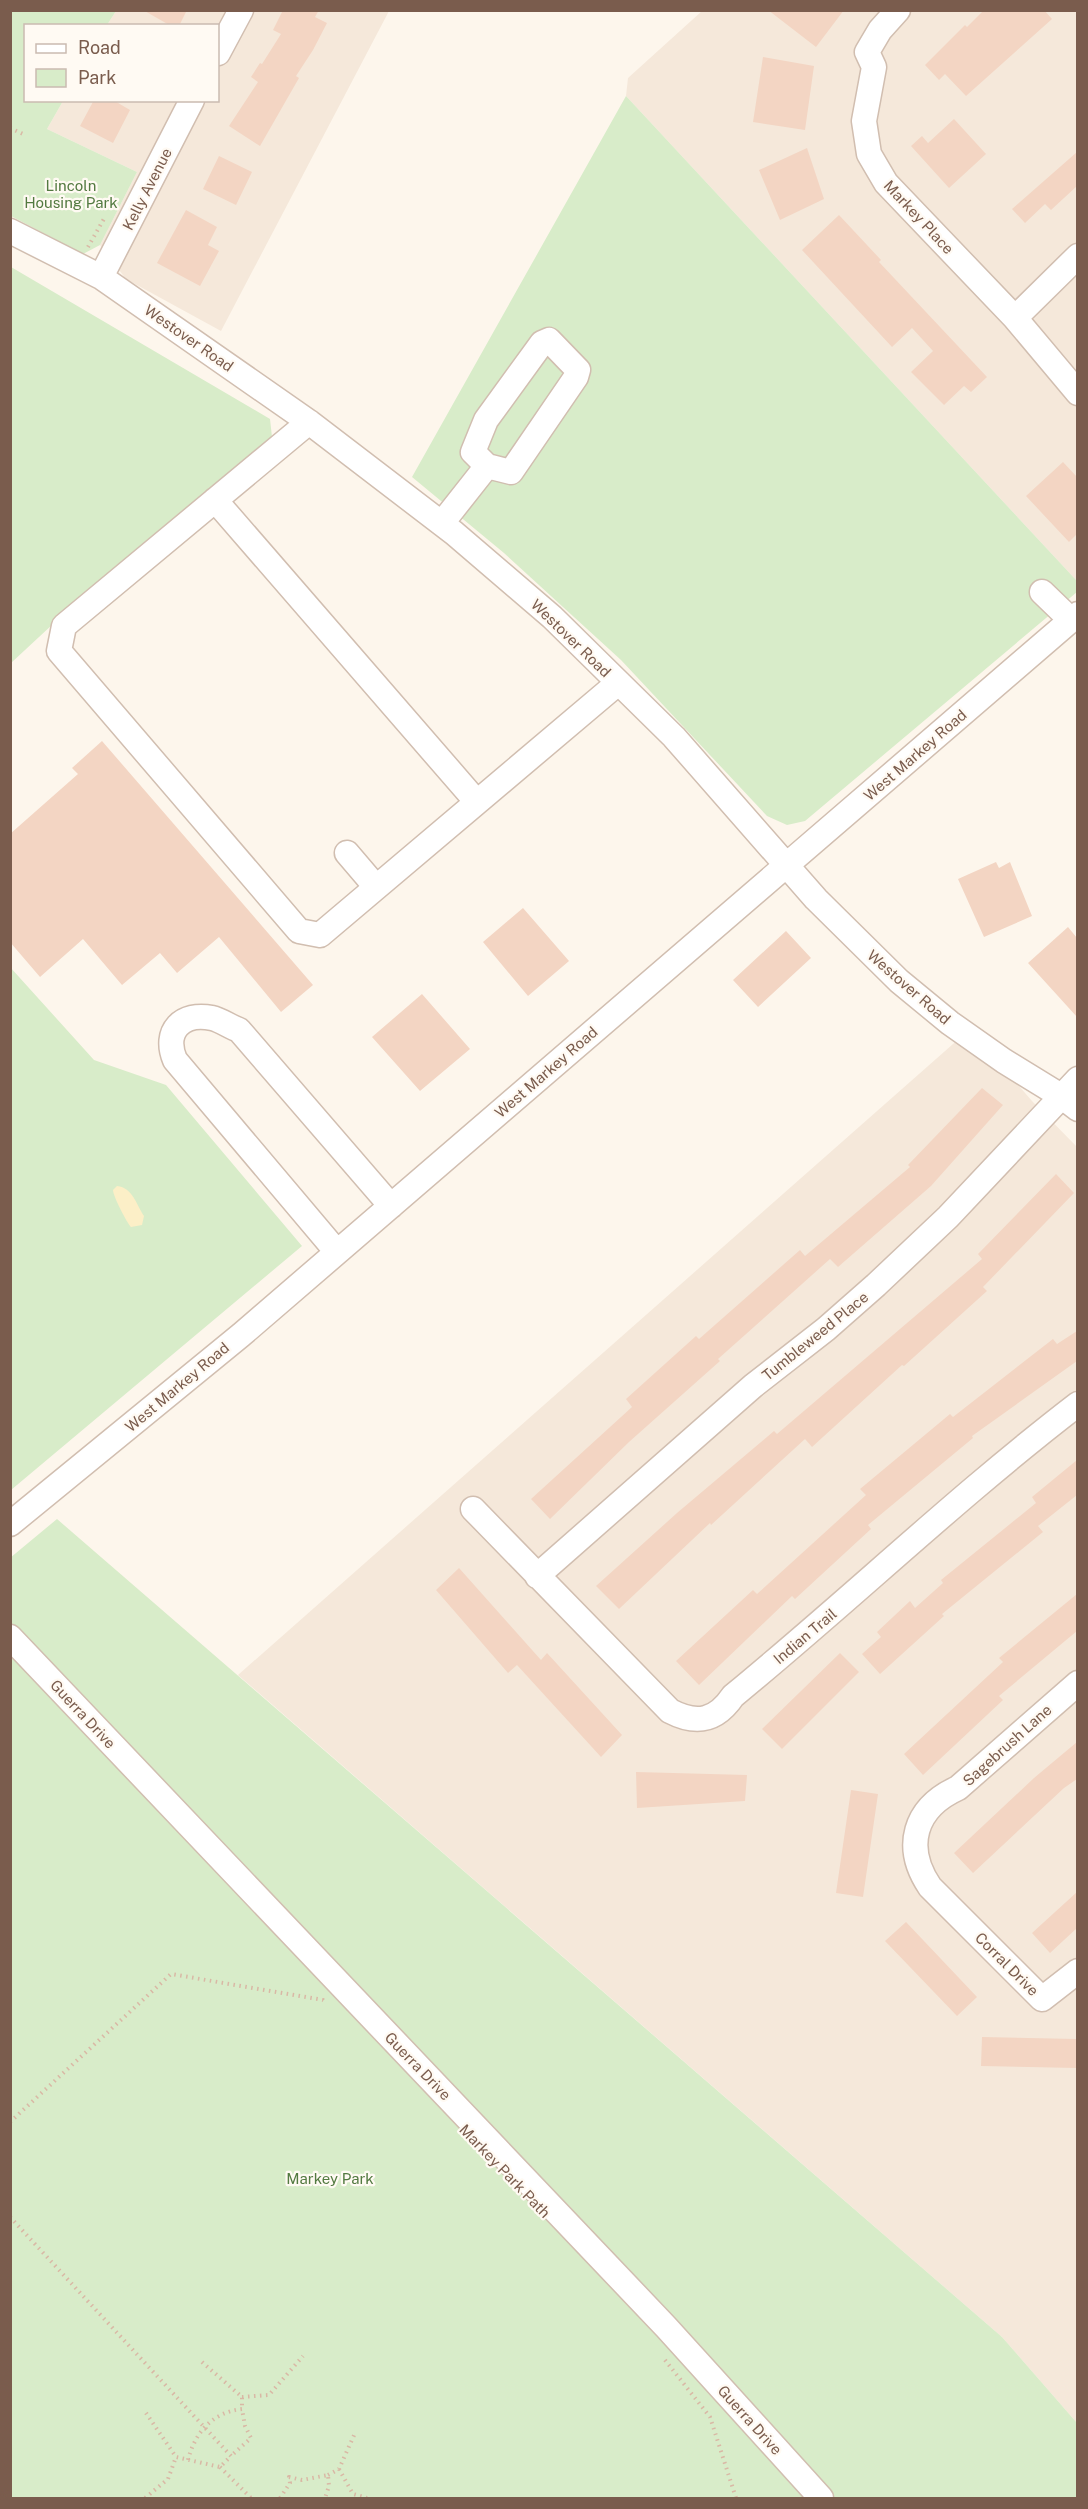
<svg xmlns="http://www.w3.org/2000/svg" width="1088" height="2509" font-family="'Public Sans',sans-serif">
	<rect width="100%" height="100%" fill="#fdf6ec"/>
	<path fill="#f5e8da" d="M116,11H389L221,331L126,279L100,245L137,172L47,129L63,101L218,100V26L107,25Z
		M702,11H1077V581L626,96L628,78Z
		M970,1029L1032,1101L1077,1147V2423L1002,2337L238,1675Z"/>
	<path fill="#d8ecc9" d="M10,11H116L107,25L26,26V100L63,101L47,129L137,172L100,245L83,254L11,216Z
		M626,96L1077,581V592L805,821L787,825L767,816L621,660L504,553L412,477Z
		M11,267L270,419L272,437L261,448L53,624L11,663Z
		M10,967L94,1060L166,1085L302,1246L11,1490Z
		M57,1519L1002,2337L1077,2423V2498H11L10,1558Z"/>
	<path fill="#fcefc7" d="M117,1186C133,1188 136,1204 144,1216L142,1225L131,1227C127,1223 113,1196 113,1190Z"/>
	<path fill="#f3d5c3" d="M143,10H187L179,26H171Z
		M283,10H319L315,17L327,23L313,50L296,76L299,78L260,146L229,126L258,82L251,77L260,63L262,64L281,34L273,30Z
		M768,10H844L816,47Z
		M984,10H1044L1052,19L966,96L945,74L939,80L925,65L965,25L967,27Z
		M763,57L814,66L805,130L753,122Z
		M94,100H113L130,110L113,143L80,126Z
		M954,119L986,154L949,188L911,146L922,136L928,143Z
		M807,148L824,199L780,220L759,170Z
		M1077,152V186L1051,210L1045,204L1025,223L1012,209Z
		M219,156L252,172L236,205L203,189Z
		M186,210L217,227L208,245L219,251L200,286L157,263Z
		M839,215L881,260L879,262L987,377L971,392L964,386L944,405L911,372L933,351L912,328L892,347L802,250Z
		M1063,462L1077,477V534L1069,542L1026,496Z
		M102,741L313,985L281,1012L219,937L177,973L160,953L122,985L83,939L40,977L10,942V834L78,774L72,768Z
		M996,862L999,868L1010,862L1032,916L984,937L958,879Z
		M523,908L569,961L528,996L483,942Z
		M1068,927L1077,938V1017L1028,963Z
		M786,931L811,958L758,1007L733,980Z
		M422,994L470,1049L420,1091L372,1037Z
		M982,1088L1003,1105L931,1186L838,1267L830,1259L718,1359L720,1361L629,1442L550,1519L531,1499L632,1407L626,1399L696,1336L699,1339L800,1250L805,1256L910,1167L908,1165Z
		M1056,1174L1074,1193L983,1287L987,1291L904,1366L902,1365L812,1447L805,1439L711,1525L710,1523L619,1609L596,1586L677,1513L774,1431L777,1434L982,1259L978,1254Z
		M1077,1331V1361L972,1436L973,1438L868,1525L871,1529L795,1599L792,1596L699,1685L676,1661L753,1590L757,1594L866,1495L860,1489L950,1414L953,1417L1053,1339L1057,1344Z
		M1077,1460V1495L1038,1526L1043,1532L942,1614L944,1616L880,1674L862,1654L881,1637L877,1632L910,1601L915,1608L943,1583L941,1580L1036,1503L1032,1497Z
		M459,1568L541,1660L547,1653L622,1735L601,1757L517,1665L508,1673L436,1590Z
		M1077,1594V1631L999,1696L1003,1700L923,1775L904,1754L1003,1662L999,1658Z
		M840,1653L859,1672L782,1749L762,1729Z
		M1077,1742V1779L1064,1788L973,1873L954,1853L1034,1778Z
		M636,1772L747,1775L745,1801L637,1808Z
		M851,1790L878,1794L863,1897L836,1893Z
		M1077,1892V1928L1050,1953L1032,1933Z
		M906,1922L977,1997L957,2016L885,1941Z
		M982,2037L1077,2039V2068L981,2066Z"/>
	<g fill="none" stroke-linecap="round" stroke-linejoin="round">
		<g stroke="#d1beb0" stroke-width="27">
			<path id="minor" d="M898,10L880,30L867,52L874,67L864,121L869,154L886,183L1015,318L1078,393
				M218,53L241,10
				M10,231L101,277L309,422L454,533L552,617L674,737L816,899L899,981L950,1023L1004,1061L1061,1096L1078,1109
				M101,277L192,100
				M1015,318L1078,256
				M549,340L578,370L576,377L511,472L487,466L473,452L486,420L542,343Z
				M309,422L64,626L59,651L299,931L320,935L618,683
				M215,500L476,801
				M442,523L487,466
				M1042,592L1071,620
				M347,853L376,887
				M337,1252L175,1060C163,1031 182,1012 212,1018C221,1020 230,1027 239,1030L391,1206
				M473,1509L670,1711C697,1725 716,1721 733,1696C850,1600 958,1496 1078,1404
				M10,1524L241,1335L1078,614
				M537,1576L753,1386L826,1329L876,1285L948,1217L1078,1079
				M10,1637L666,2327L821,2498
				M1078,1683L958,1788C914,1808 903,1847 930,1887L1042,1999L1078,1971"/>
		</g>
		<path stroke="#d9b8a5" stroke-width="4" stroke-dasharray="1.5 4.5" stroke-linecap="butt" d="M10,128L23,134
			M88,247L105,217
			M10,2122L171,1974L323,2000L325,2002
			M10,2217L231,2456L220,2467L176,2457L146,2413
			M665,2360L710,2417L736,2498
			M202,2362L242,2397V2409
			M242,2397L269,2395L303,2356
			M188,2460C195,2432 213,2412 242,2409L245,2426L251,2438L231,2456
			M220,2467L251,2498
			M339,2469L353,2494L367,2498
			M328,2475L339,2469L355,2433
			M145,2498L168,2479L176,2457
			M280,2498L290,2483L289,2477L302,2480L328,2475L329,2486L325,2498"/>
		<use href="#minor" stroke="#fff" stroke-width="24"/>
	</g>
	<g text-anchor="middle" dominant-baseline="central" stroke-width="4.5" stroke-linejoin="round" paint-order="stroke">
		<g font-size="15" fill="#537a41" stroke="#fffaf3">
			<text x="71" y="185">Lincoln<tspan x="71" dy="17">Housing Park</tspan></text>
			<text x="330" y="2178">Markey Park</text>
		</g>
		<g font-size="15" fill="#7a5c4d" stroke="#fffaf3">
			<text transform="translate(147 189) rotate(-63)">Kelly Avenue</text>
			<text transform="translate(919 217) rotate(47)">Markey Place</text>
			<text transform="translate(189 338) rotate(35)">Westover Road</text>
			<text transform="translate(571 638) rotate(44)">Westover Road</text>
			<text transform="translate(915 755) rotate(-41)">West Markey Road</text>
			<text transform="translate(909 987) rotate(41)">Westover Road</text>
			<text transform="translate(546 1072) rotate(-41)">West Markey Road</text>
			<text transform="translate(815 1336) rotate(-39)">Tumbleweed Place</text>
			<text transform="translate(177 1387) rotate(-40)">West Markey Road</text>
			<text transform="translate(805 1636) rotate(-40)">Indian Trail</text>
			<text transform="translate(83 1714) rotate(47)">Guerra Drive</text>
			<text transform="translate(1007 1745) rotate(-42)">Sagebrush Lane</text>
			<text transform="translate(1007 1964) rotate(45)">Corral Drive</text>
			<text transform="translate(418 2066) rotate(46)">Guerra Drive</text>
			<text transform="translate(505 2171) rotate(46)">Markey Park Path</text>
			<text transform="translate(750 2420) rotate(48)">Guerra Drive</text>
		</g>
	</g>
	<rect width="1088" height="2509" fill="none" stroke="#7a5c4d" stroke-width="24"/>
	<rect x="24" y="24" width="195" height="78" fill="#fffaf3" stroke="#cabbb1" stroke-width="1.5"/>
	<rect x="36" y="44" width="30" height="9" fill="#ffffff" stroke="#cabbb1" stroke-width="1.5"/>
	<text x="78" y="54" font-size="18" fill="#7a5c4d">Road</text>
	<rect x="36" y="69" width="30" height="18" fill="#d8ecc9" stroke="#cabbb1" stroke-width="1.5"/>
	<text x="78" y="84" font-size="18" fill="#7a5c4d">Park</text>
</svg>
